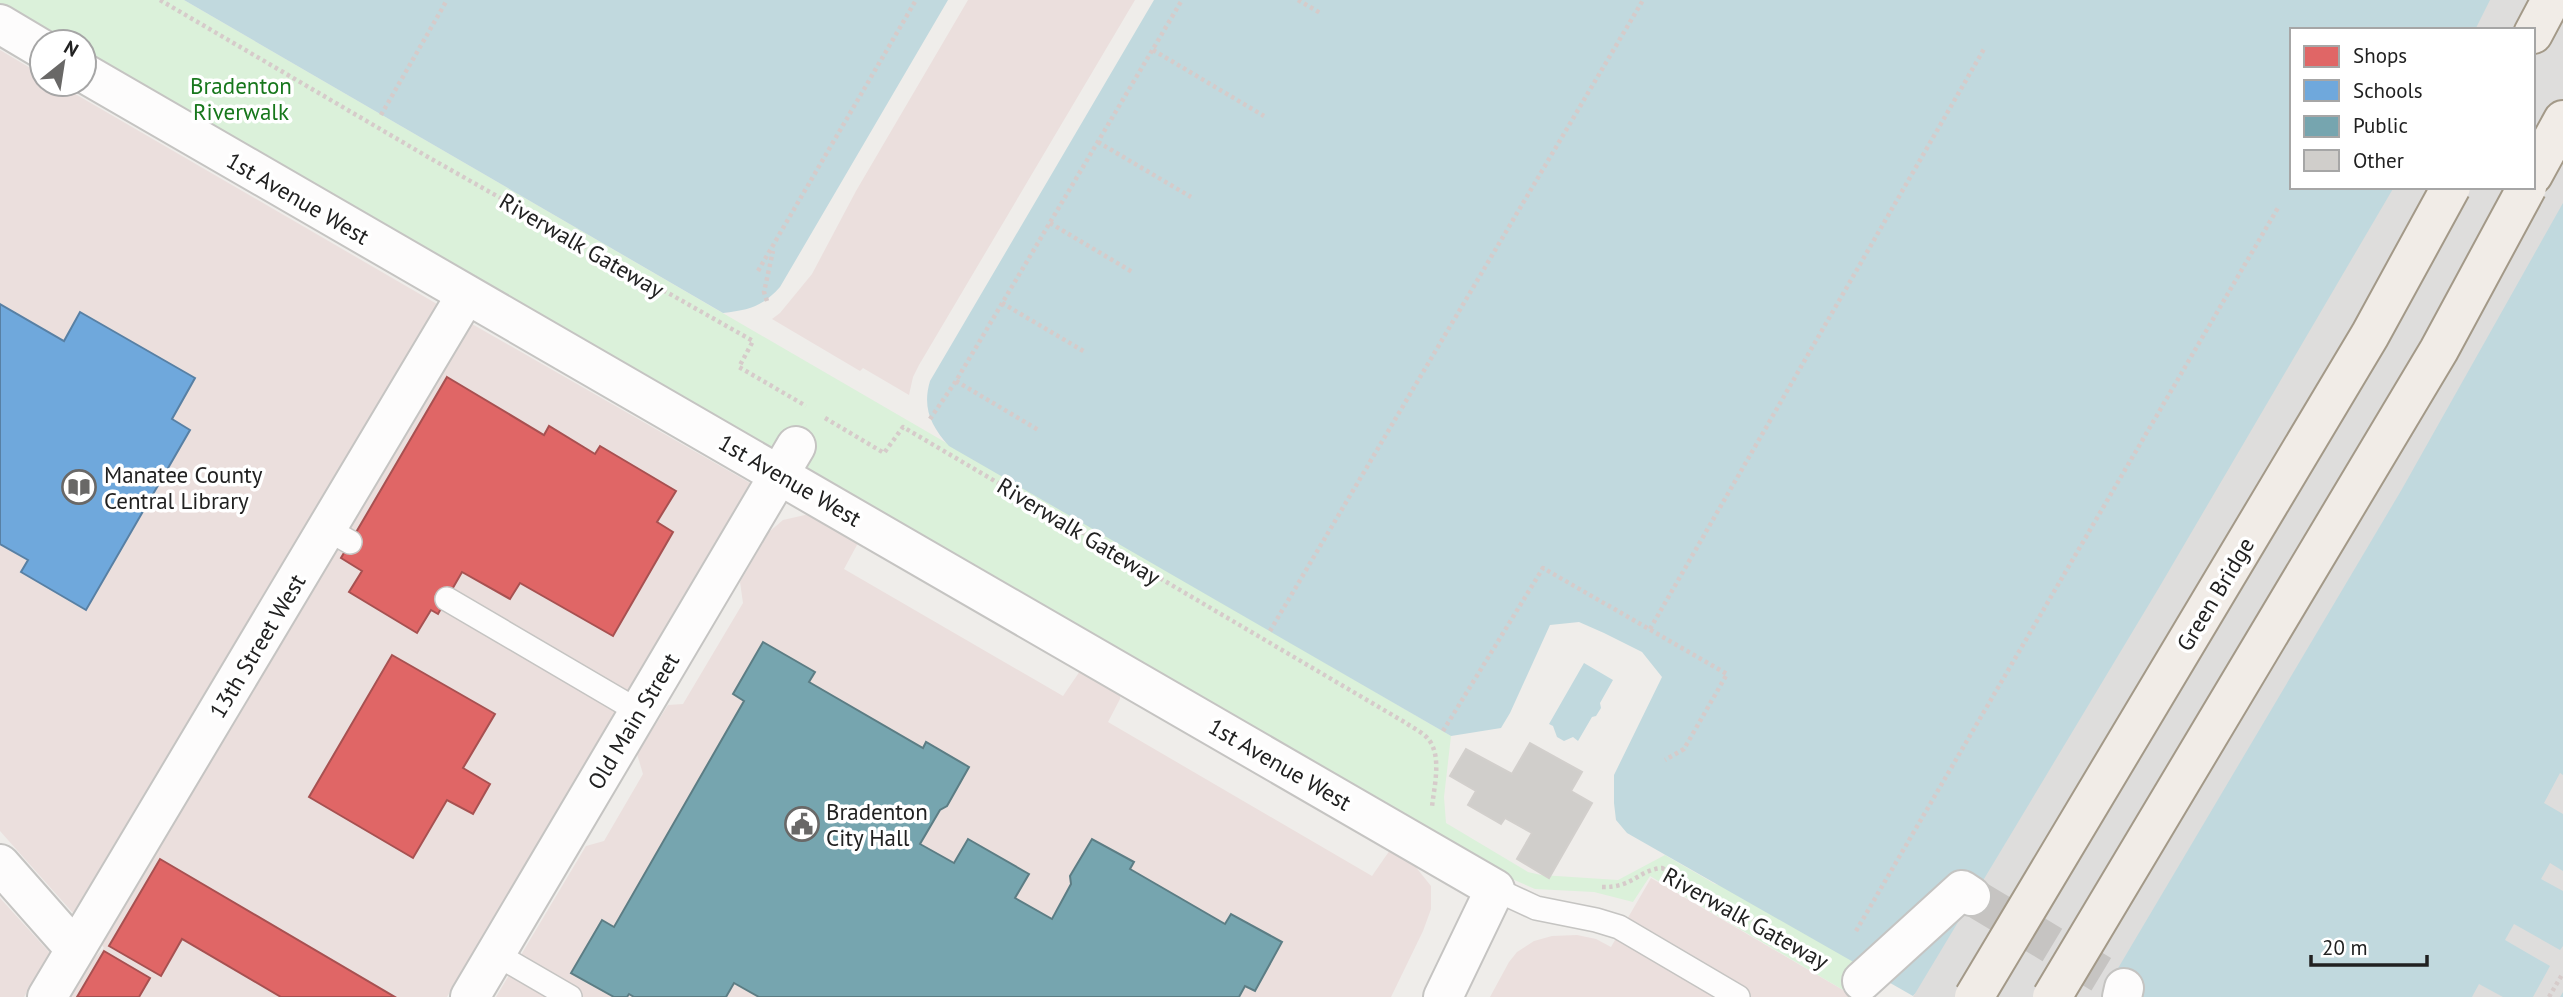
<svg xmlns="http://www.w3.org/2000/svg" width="2563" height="997" font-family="'PT Sans',sans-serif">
	<rect width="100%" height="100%" fill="#efedea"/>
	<path fill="#ebdfdd" d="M968,0H1135L919,365L913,377L909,395L863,368L860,371L772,319L780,313L812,274L856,191Z
		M0,50L42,75V84H58L437,304L73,913L0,831Z
		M472,324L750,483L447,997H70L91,961L104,948L101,944Z
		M805,515L813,516L858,543L844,569L1063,696L1080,671L1120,694V699L1108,722L1372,876L1390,850L1415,866L1431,886V909L1423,931L1391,997H496L586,846L604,841L643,774L637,754L668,705L683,704L743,603L740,582L769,532L783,520Z
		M1651,878L1855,997H1490L1509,962L1517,952L1534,941L1552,936L1577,935L1596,939L1611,947Z
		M0,898L50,953L24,997H0Z"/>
	<path fill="#dbf1da" d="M0,0H184L1451,736L1444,797L1446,823L1528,872L1541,875L1618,880L1665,855L1715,884L1935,928L1850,994L1650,876L1633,902L1594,892L1535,889L1498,873L84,73V42H42L0,24Z"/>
	<path fill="#c1d9de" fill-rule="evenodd" d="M184,0H948L780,287C762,307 749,310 723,313Z
		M1154,0H2563V997H2018L1950,958L1913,996L1627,833L1616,820L1614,803V775L1662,677L1642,652L1604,633L1579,622L1550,625L1510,713L1501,728L1451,736L949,446C931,426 922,408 930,381ZM2292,30H2533V187H2292Z
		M1584,663L1613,680L1600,703L1601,708L1596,716L1592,717L1578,741L1573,737L1564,741L1557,737L1553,726L1549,724Z"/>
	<path fill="#dedddc" d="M2490,0H2563V203L2402,489L2101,997H1913L2160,586L2394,187H2533V30H2475Z
		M2560,773L2563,775V814L2544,803Z
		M2550,863L2563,871V891L2541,879Z
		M2514,924L2560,950L2563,946V992L2560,997H2533L2550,966L2505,940Z
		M2479,984L2503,997H2472Z"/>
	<path fill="#e06666" stroke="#a75151" stroke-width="2" d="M447,377L544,435L549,426L595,454L600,446L676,491L657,522L673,532L613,636L520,583L510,599L462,572L438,614L431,610L417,633L349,592L362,571L341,558Z
		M392,655L495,714L463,768L490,784L473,814L447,800L413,858L309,797Z
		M160,859L395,997H281L182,939L161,976L109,946Z
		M104,951L150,978L139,997H77Z"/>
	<path fill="#6fa8dc" stroke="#5880a4" stroke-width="2" d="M0,304L64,341L80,312L195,378L172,419L190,430L86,610L21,572L28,560L0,544Z"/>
	<path fill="#76a5af" stroke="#5c7d84" stroke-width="2" d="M763,642L815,672L809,682L923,748L926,742L969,767L947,806L940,810L920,844L954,863L968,839L1029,874L1015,898L1052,919L1071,884L1070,876L1092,839L1134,862L1130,869L1225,924L1231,914L1282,942L1255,991L1245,986L1239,997H759L734,983L726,997H634L629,994L627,997H614L571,973L602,920L614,927L744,701L733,694Z"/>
	<path fill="#d0cecb" stroke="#d2cfcc" stroke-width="2" d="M1530,743L1582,772L1571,791L1592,803L1549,878L1517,859L1532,833L1505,818L1501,824L1468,805L1476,791L1450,776L1466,749L1512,774Z"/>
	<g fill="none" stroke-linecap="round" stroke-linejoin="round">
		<path stroke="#c6c4c2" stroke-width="38" stroke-dasharray="38 19" stroke-linecap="butt" d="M1971,896L2124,988"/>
		<g stroke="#c5c4c2" stroke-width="26">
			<path id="lane" d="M327,529L350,542
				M447,599L638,711
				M1495,889L1536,908L1596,920L1619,927L1738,997
				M496,954L570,997"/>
		</g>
		<g stroke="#c5c4c2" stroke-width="42">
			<path id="street" d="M0,24L42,49
				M84,73L1495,889L1443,997
				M0,864L75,949
				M1862,981L1962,890L1971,896
				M47,997L466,295
				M470,997L796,446
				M2122,997L2124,988"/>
		</g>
		<g stroke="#a39988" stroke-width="42">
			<path id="primary" d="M2533,34L2551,0
				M2533,175L2563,120"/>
		</g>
		<path stroke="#d6cbca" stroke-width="4.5" stroke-dasharray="3.5 3.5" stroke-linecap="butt" d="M160,0L428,157L753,341L739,367L806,406
			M1298,0L1322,14
			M1153,50L1264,116
			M381,115L447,0
			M1098,142L1191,197
			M1050,223L1134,273
			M758,271L916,0
			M767,301L764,292L773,251
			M1002,303L1085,352
			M956,381L1040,431
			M825,418L884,453L903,427L1406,723C1413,728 1424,733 1429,740C1442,757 1434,787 1432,807
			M930,419L956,381L1182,0
			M1650,629L1984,49
			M1270,631L1643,0
			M1443,731L1543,568L1727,674L1684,749L1665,760
			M1602,887C1633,888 1638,870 1662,868L1830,963
			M1856,931L2279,206
			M2549,997L2563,973"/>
		<use href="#lane" stroke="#fdfcfc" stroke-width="23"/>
		<use href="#street" stroke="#fdfcfc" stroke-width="38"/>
		<use href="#primary" stroke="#f1ece7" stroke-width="38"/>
		<g stroke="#a39988" stroke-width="42" stroke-linecap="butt">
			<path id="primary-bridge" d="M1974,997L2370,335L2451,187
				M2052,997L2439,350L2527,187"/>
		</g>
		<use href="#primary-bridge" stroke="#f1ece7" stroke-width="38"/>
	</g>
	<defs>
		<g id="library-ring" transform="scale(1.75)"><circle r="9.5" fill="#fff" stroke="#696867" stroke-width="1.5"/><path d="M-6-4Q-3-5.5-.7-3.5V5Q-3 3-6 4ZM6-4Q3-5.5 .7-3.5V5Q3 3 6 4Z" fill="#696867"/></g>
		<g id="civic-ring" transform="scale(1.75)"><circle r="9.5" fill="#fff" stroke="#696867" stroke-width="1.5"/><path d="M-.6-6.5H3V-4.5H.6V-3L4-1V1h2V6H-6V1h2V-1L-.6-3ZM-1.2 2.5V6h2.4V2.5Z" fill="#696867"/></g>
	</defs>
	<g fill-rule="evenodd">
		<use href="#library-ring" x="79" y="487"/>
		<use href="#civic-ring" x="802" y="824"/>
	</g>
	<g text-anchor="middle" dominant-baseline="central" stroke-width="7" stroke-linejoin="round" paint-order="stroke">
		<g font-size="23" fill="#17771c" stroke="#fff">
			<text x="241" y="85">Bradenton<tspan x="241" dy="26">Riverwalk</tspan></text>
		</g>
		<g font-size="23" fill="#212121" stroke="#fff">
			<text transform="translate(298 198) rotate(30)">1st Avenue West</text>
			<text transform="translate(582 245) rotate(30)">Riverwalk Gateway</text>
			<text transform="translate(790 480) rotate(30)">1st Avenue West</text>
			<text transform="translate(1079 531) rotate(31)">Riverwalk Gateway</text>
			<text transform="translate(2215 594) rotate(-59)">Green Bridge</text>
			<text transform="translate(257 646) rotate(-59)">13th Street West</text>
			<text transform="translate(633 721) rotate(-59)">Old Main Street</text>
			<text transform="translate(1280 764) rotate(30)">1st Avenue West</text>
			<text transform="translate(1746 918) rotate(29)">Riverwalk Gateway</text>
		</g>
		<g font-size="23" fill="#212121" stroke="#fff" text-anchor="start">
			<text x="104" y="474">Manatee County<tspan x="104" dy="26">Central Library</tspan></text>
			<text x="826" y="811">Bradenton<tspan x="826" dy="26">City Hall</tspan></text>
		</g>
	</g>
	<rect x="2290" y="28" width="245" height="161" fill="#ffffff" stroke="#a6a6a6" stroke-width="2"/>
	<rect x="2304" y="46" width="35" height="21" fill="#e06666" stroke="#a6a6a6" stroke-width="2"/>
	<text x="2353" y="63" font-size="21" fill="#212121">Shops</text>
	<rect x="2304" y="80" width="35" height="21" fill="#6fa8dc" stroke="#a6a6a6" stroke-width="2"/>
	<text x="2353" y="98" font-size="21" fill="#212121">Schools</text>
	<rect x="2304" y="116" width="35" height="21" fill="#76a5af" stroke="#a6a6a6" stroke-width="2"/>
	<text x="2353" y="133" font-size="21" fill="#212121">Public</text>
	<rect x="2304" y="150" width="35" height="21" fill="#d0cecb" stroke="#a6a6a6" stroke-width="2"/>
	<text x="2353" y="168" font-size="21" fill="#212121">Other</text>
	<g transform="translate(63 63) rotate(30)"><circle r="33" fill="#ffffff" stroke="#a6a6a6" stroke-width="2"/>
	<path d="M0-5L12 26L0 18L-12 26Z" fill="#696867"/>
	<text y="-10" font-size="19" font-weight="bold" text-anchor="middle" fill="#212121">N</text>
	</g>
	<path d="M2311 955v10h116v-10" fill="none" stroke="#212121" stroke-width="3.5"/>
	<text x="2322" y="955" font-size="21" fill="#212121" stroke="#ffffff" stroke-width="5" paint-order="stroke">20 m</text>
</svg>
